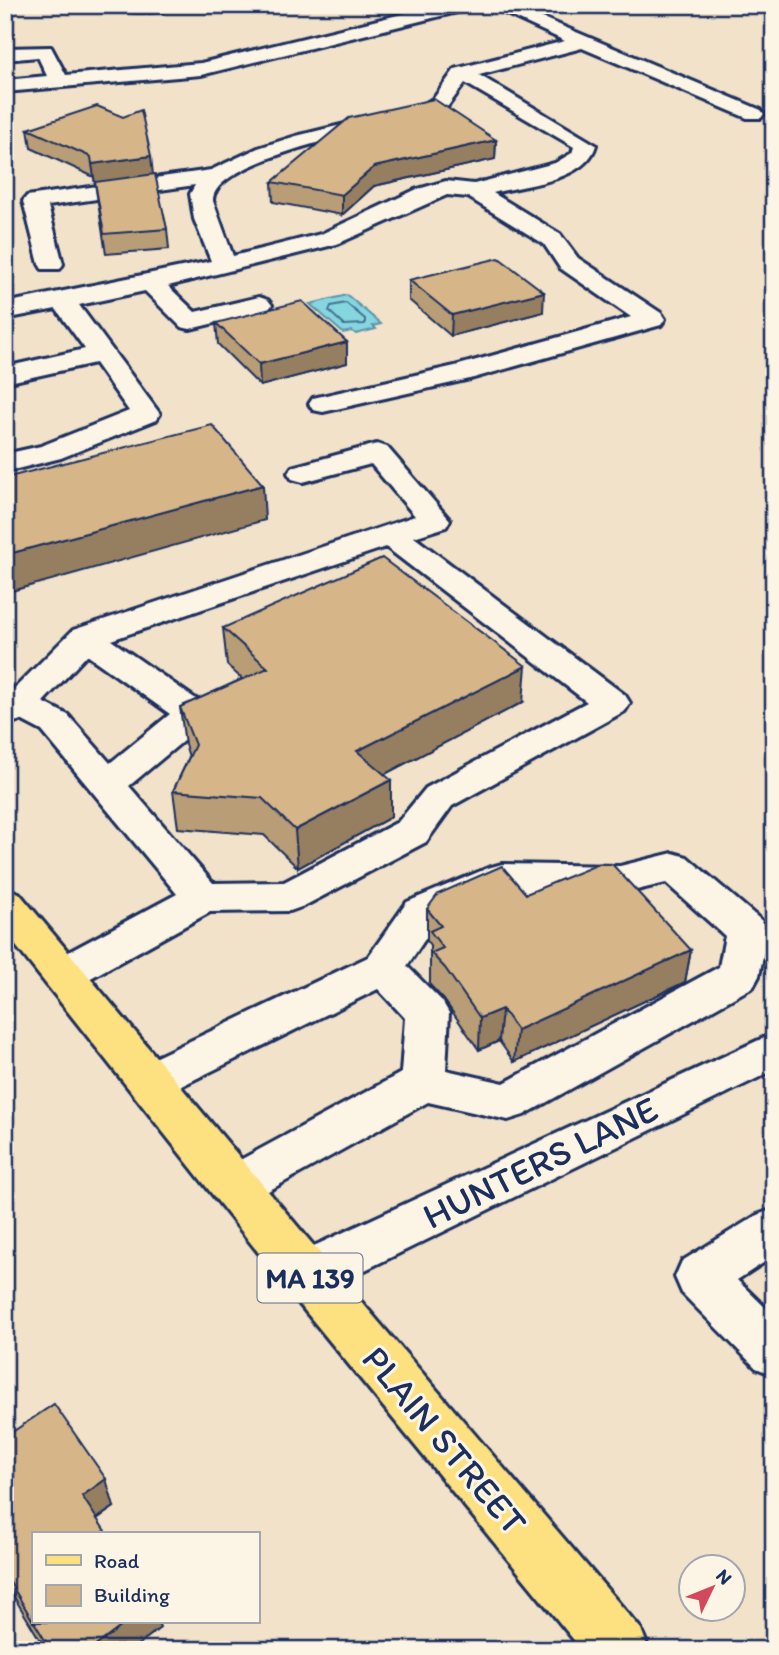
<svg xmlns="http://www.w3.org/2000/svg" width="779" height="1655" font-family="Itim,sans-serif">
	<rect width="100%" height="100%" fill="#f1e2c9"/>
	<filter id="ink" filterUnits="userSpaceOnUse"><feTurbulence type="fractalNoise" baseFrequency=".0143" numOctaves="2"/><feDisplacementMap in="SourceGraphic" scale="14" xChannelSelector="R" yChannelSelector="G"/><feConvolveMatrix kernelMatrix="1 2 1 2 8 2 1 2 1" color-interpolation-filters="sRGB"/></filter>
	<g filter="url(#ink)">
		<path fill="#85d6de" stroke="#5b93ab" stroke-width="2" d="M347,295L381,324L373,326L376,329L356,334L352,331L343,333L310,304Z"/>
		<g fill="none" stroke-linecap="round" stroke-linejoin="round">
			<path stroke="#457291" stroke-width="2" d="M346,303L365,319V324L344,325L329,311L331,306Z"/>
			<g stroke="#1b2f5e" stroke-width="6">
				<path id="minor" d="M110,5H178C170,14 118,14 110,5Z
					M439,5H472L469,9L201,75L5,92V80L47,76L38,57L5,60V48L51,47L66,75L201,63Z
					M487,5H512L761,110L764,114L761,118H747L582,48L479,75L596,145C586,181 525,185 493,193L560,234L578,258L661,313L665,319L661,325L470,379L323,412L313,410L309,404L313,398L455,366L631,317L560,268L544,244L468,197L447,195L337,244L168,286L195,312L259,297L268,300L272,305L268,310L190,329L181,327L145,291L79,305L160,414L156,420L61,458L5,472V454L41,446L129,411L95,363L5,383V367L85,349L56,309L5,319V303L211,261L194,219L190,194L195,185L48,206L63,264L60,269H42L39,264L23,201L27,196L211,170L258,148L296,136L423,105L434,98L455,69L565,41ZM465,83L574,147L572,153L555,163L474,184L446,181L415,190L321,234L233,256L213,201C211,157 400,124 437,114L448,106Z
					M377,444L387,447L450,520L446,527L414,537L625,695L630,703L625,711L452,806L426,842L304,906L290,911L210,912L78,985L63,990L48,985L42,974L48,963L177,894L42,731L21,720L5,725V698L73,630L415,516L371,464L303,482L292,479L288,473L292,467ZM386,547L587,702L426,788L398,822L284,882L213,883L129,786L206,722L211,714L206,706L111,640ZM87,655L170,714L110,763L68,715L43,702Z
					M673,853L687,857L762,921L768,932L759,976L753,987L524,1115L508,1120L428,1102L252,1200L235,1206L218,1200L211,1186L218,1172L401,1073L405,1018L378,989L165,1094L149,1099L133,1094L127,1081L133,1068L368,957L407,902L488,868L502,864L620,866ZM666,883L725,936L719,967L504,1083L446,1070L449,1013L442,1001L407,966L435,924L506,892L620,894Z
					M774,1033V1070L324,1290L306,1296L288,1290L281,1274L288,1258Z
					M774,1209V1256L737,1280L774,1316V1375L756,1368L682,1293L675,1277L682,1261L757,1215Z"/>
			</g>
			<g stroke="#1b2f5e" stroke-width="6">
				<path id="major" d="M5,888L19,893L324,1258L641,1629L649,1650H582L288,1290L5,932Z"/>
			</g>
			<use href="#minor" fill="#fcf5e5" fill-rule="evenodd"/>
			<use href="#major" fill="#fde080" fill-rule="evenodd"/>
		</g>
		<path fill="#b89d76" stroke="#1b2f5e" stroke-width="2" d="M28,129L153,174L167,229L169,249L106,254L94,177L31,148Z
			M496,140L495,159L374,186L342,215L273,202L272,182Z
			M409,280L543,312L451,336L409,300Z
			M216,323L347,342V363L260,386L218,344Z
			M223,628L523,702L385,774L391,817L298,868L264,835L178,828L173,791L189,757L185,744L180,707L242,679L227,665Z
			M427,909L691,950L685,982L514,1062L499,1041L479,1050L444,1000L430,985V945L427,941Z
			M5,1437L114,1507L97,1519L33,1622H158L160,1628L131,1650H46L5,1582Z"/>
		<path fill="#967f60" stroke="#1b2f5e" stroke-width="2" d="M496,140L495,159L374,186L342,215V195L374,167Z
			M151,156L153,175L95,184L92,164Z
			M544,292L543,312L451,336L452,315Z
			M347,342V363L260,386L259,364Z
			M263,485L265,520L5,593V555Z
			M526,666L523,702L358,788L357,751Z
			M391,780V817L298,868L295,830Z
			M691,950L685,982L514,1062L517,1030Z
			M502,1009L499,1041L479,1050L480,1018Z
			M106,1479L114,1507L90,1523L82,1496Z
			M127,1622H158L160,1628L131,1650H90Z"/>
		<path fill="#d6b689" stroke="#1b2f5e" stroke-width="2" d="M434,99L496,140L374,167L342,195L272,182L349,118Z
			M97,106L123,117L141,110L151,156L92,164L91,157L28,129Z
			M155,174L167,229L104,234L95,182Z
			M499,258L544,292L452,315L409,280Z
			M302,301L347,342L259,364L216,323Z
			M212,425L263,485L5,555V478Z
			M382,558L526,666L357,751L391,780L295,830L262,798L173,791L195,745L180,707L268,668L223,628Z
			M599,864H612L691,950L517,1030L502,1009L480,1018L445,968L431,953L443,948L430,931L441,926L427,909L438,894L502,866L526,894Z
			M54,1404L106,1479L82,1496L107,1534H33V1621L5,1574V1437Z
			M34,1622H127L90,1650H51Z"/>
	</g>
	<g text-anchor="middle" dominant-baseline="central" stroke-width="6" stroke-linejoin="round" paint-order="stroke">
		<rect fill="#fcf5e5" stroke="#5e6a86" stroke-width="2" x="257.5" y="1253.5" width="105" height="49" rx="5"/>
		<g font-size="28" font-weight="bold" fill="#1b2f5e">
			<text x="310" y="1278">MA 139</text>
		</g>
		<g font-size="37" fill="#1b2f5e" stroke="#fcf5e5">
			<text transform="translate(540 1162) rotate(-26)">HUNTERS LANE</text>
			<text transform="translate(445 1440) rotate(50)">PLAIN STREET</text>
		</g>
	</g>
	<rect width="779" height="1655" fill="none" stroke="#fcf5e5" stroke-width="28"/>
	<rect x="14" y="14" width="751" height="1627" fill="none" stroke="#1b2f5e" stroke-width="2.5" filter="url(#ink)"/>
	<rect x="32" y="1532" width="228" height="91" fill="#fcf5e5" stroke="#a2a6af" stroke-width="2"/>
	<rect x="46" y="1555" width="35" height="10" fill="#fde080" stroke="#a2a6af" stroke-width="2"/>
	<text x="94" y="1568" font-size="21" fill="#1b2f5e">Road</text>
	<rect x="46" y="1585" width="35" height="21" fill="#d6b689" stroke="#a2a6af" stroke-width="2"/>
	<text x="94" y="1602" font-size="21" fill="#1b2f5e">Building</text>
	<g transform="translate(712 1588) rotate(47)"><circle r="33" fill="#fcf5e5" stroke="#a2a6af" stroke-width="2"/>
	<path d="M0-5L12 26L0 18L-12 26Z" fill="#d1495b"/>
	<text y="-10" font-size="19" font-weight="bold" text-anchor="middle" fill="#1b2f5e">N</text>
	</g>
</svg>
